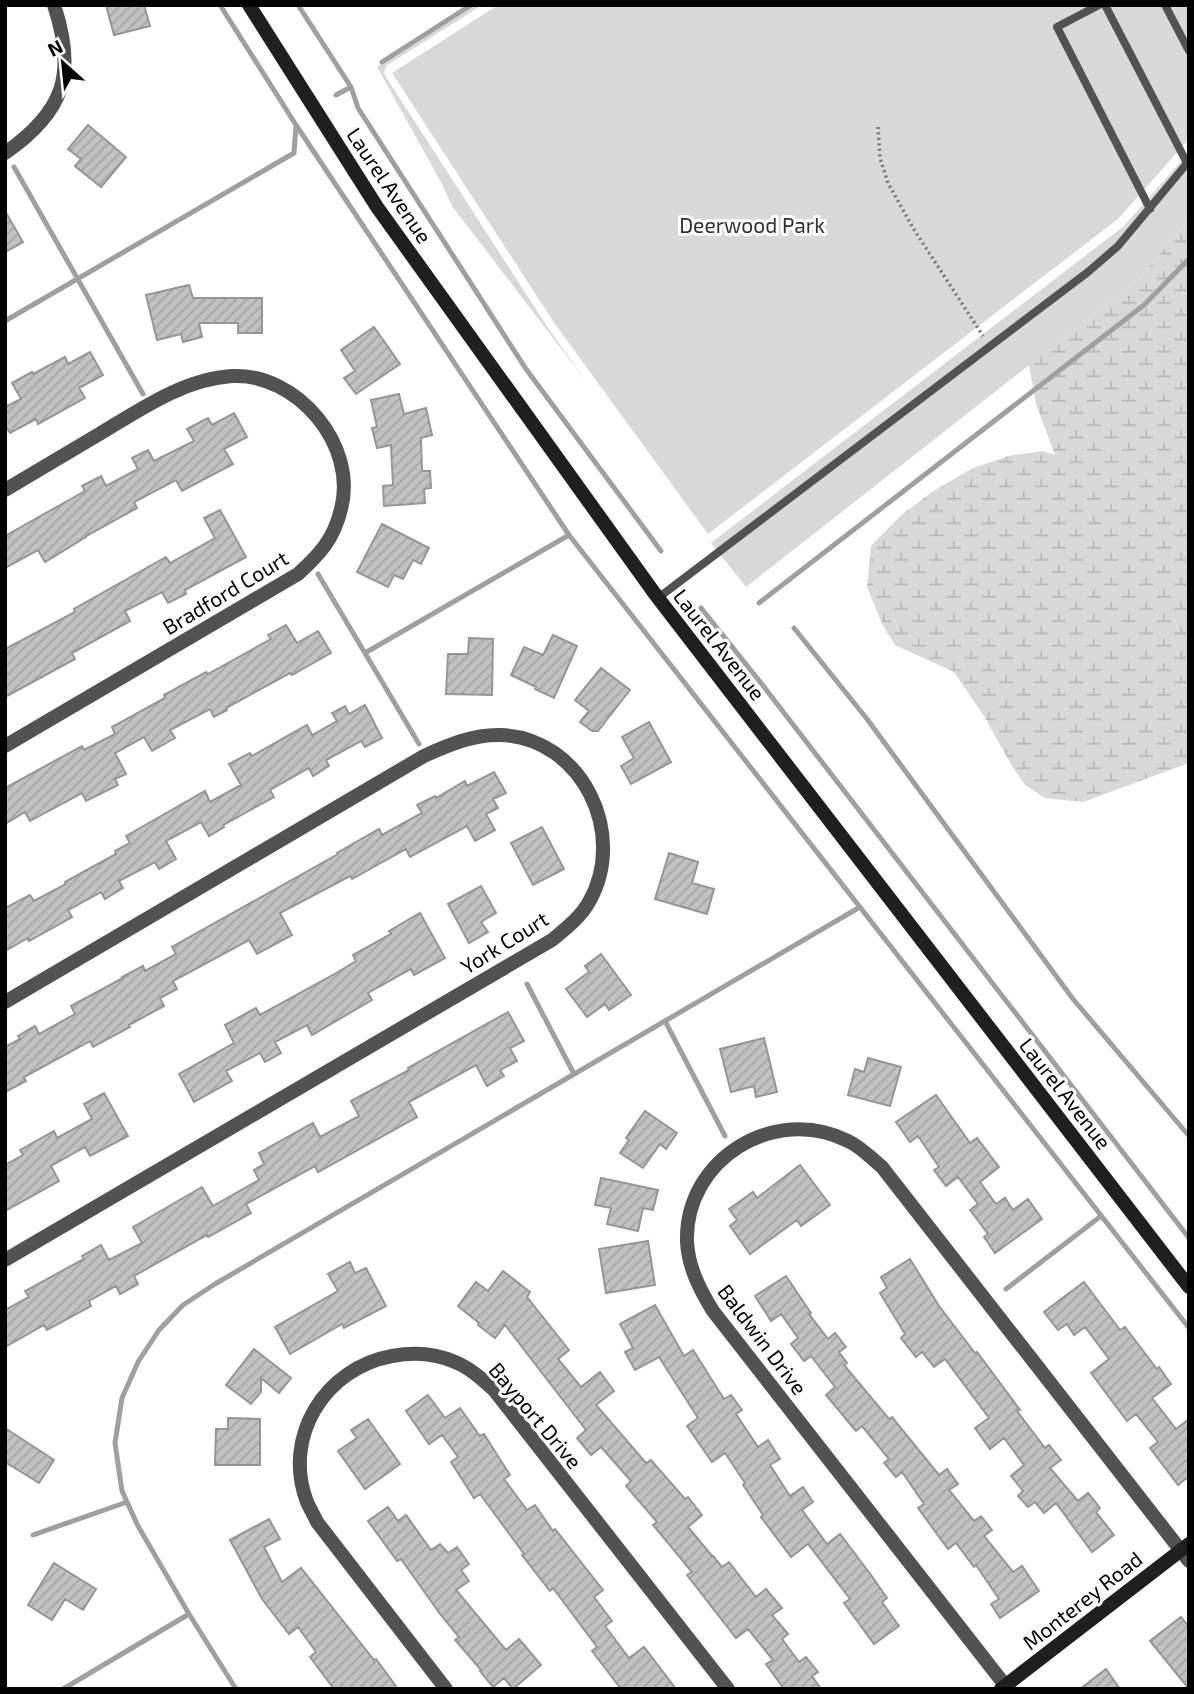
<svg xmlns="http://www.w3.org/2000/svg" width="1194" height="1694" font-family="'Exo 2',sans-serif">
	<defs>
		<pattern id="wetland-marsh" width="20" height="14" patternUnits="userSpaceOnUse" patternTransform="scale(1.75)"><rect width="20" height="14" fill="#d9d9d9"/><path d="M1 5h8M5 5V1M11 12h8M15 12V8" fill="none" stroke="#b8b8b8"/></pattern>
		<pattern id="building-hatch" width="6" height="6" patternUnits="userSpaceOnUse" patternTransform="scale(1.75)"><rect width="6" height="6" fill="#c2c2c2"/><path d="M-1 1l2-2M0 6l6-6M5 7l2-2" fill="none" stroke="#a5a5a5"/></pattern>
	</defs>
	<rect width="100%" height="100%" fill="#fff"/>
	<path fill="url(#wetland-marsh)" d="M1189,219V763L1083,802L1045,798L1025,785L1012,766L984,716L954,672L895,645L883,626L867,587L871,546L900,516L932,492L971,469L1008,456L1043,451L1055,455L1036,404L1029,365L1139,279Z"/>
	<path fill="#d9d9d9" d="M473,5H482L386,66L384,72L386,77L548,328L586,381L452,206L442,184L377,67Z
		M498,5H1189V139L1118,219L708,534L555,324L392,73Z
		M1189,152V219L1139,279L746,587L711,543L1124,226Z"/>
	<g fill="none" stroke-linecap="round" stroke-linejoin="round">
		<path stroke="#a0a0a0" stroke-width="5" d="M220,5L296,125L569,535L1189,1328
			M298,5L351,87L358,108L526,369L661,551
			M382,62L471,5
			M336,95L351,87
			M14,167L143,394
			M5,321L294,153L296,125
			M318,574L419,744
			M759,603L1144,305L1189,259
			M701,608L761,683L1189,1238
			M794,628L867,719L1073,999L1189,1136
			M365,653L569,535
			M527,984L574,1074
			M665,1021L725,1136
			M1006,1289L1101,1216
			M33,1535L127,1502
			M63,1689L189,1614
			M236,1689L189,1614L138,1526L122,1491L115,1443L122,1398L138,1362L159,1330L183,1305L215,1284L860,907"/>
	</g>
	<path fill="url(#building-hatch)" stroke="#969696" stroke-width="2" d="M106,5H144L150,26L114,35Z
		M88,125L126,157L101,187L75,166L81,159L68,149Z
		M5,211L23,242L5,252Z
		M189,285L193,298H262V333H238V323H199L202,337L183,342L181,334L157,340L146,295Z
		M374,327L400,364L356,394L344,378L355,371L341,350Z
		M90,352L103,375L79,388L85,398L38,424L36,419L10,433L5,425V407L21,399L12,383L32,372L33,374L65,357L68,364Z
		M399,394L404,414L426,408L432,435L421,438L422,471H430L431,488L424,489L425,503L384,506L383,486L393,485L391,445L377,448L372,428L377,427L371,400Z
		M234,413L247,437L224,449L233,464L182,491L176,480L134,502L137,508L86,536V537L45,562L38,550L5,568V536L85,491L82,486L101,476L106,486L138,469L132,458L148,450L154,461L194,441L187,429L208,418L212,425Z
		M220,510L246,557L185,590L186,594L168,603L162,592L125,611L130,621L72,653L75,659L5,697V649L75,612L74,609L166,557L170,563L215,538L204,518Z
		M382,524L429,548L421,564L413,560L403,579L394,575L388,587L357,572Z
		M286,625L297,643L318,631L331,653L292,675L290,673L226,708L227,710L214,717L210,709L170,730L175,738L152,751L144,737L115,753L126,774L115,779L118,785L86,801L82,793L30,821L25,812L5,824V788L82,746L84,750L115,734L112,727L165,698L164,695L206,672L208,674L271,639L268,635Z
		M553,635L577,646L554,698L535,689L536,687L511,675L524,647L543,655Z
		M469,638L493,639L492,695L446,694L448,654H468Z
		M601,668L630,690L598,731H592L580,722L589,711L575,700Z
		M365,705L382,738L365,747L361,741L326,760L329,766L313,776L309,768L270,790L274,797L223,825L224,827L209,836L201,822L166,841L176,859L159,869L155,862L119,881L123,888L105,899L101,892L68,910L72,917L29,941L28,938L5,951V908L30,895L34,901L66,884L65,882L116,854L115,851L130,843L126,836L205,791L210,802L241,785L229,764L250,753L252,756L307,725L312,735L337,721L332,713L345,706L349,714Z
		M649,722L671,762L631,784L621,766L634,758L622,737Z
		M494,772L506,793L493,799L498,808L486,814L495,830L475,841L467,826L410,857L406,849L352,879L350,876L280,913L292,935L257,954L249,940L173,981L177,989L160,998L164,1006L129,1025L130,1027L93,1047L90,1041L24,1077L26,1081L5,1092V1047L20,1039L18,1036L35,1026L39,1034L75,1014L71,1006L123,978L122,977L143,966L145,971L176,954L172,947L338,854L337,853L379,829L382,835L422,813L417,805L435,796L436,798L465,781L467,786Z
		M542,827L564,869L533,885L511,843Z
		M669,853L698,862L692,883L714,889L707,914L655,899Z
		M481,886L496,913L481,922L488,932L469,943L448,904Z
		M420,913L445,958L414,975L411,969L368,993L372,1000L312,1035L307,1025L275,1042L281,1053L265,1062L260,1053L226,1071L232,1081L194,1102L179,1074L234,1043L225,1025L256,1008L260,1015L333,975L356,961L353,955L391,934L389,931Z
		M601,954L631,995L609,1010L605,1004L587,1017L566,989L589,972L585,966Z
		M508,1012L524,1041L510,1048L517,1061L500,1070L504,1076L487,1086L476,1065L409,1102L417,1117L318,1172L315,1166L246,1204L251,1213L208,1237L207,1235L134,1276L138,1284L120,1294L116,1286L89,1301L91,1306L47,1330L44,1325L5,1347V1310L29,1297L25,1291L84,1259L82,1256L101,1245L109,1260L142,1243L133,1227L202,1187L213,1206L259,1180L254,1170L264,1164L259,1153L313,1123L320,1137L359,1116L351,1101L409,1070L408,1068Z
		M764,1038L777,1092L756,1097L754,1086L731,1092L720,1049Z
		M868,1058L901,1067L890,1106L848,1095L855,1069L864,1072Z
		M104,1093L128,1136L90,1156L85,1147L51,1166L59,1181L5,1211V1165L23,1155L20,1150L54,1131L57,1138L92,1119L84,1104Z
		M936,1095L970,1143L977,1138L999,1167L980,1182L996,1204L1005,1198L1013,1210L1028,1199L1042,1219L995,1253L984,1237L988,1234L970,1210L978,1204L958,1177L946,1186L934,1170L939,1167L918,1136L910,1142L896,1122Z
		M645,1111L677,1133L666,1149L660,1144L643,1168L620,1153L629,1140L626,1138Z
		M800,1165L830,1205L801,1226L797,1220L750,1254L730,1226L737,1220L729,1209L753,1192L757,1198Z
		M601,1178L658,1190L653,1210L643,1208L638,1231L607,1224L611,1208L595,1205Z
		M648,1241L655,1285L606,1293L599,1249Z
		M910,1259L939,1306L975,1353L977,1352L1020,1410L1017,1411L1045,1448L1049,1445L1061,1460L1050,1468L1078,1501L1088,1493L1100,1508L1096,1512L1114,1535L1092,1552L1056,1503L1044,1513L1035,1502L1028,1507L1018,1496L1023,1491L1011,1476L1024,1465L1004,1438L990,1449L975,1428L989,1418L945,1359L934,1367L922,1352L916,1357L901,1338L905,1334L880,1293L887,1288L881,1277Z
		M350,1262L355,1273L366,1268L386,1306L344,1328L342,1324L290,1354L275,1327L338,1291L328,1274Z
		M503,1271L530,1292L527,1297L569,1350L558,1359L581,1387L600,1372L614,1391L596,1405L646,1463L651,1460L685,1499L688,1497L702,1515L688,1527L712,1556H713L722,1567L729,1562L756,1597L766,1589L782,1608L772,1615L788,1634L782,1639L799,1662L806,1657L818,1672L812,1676L821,1689H784L766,1664L773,1660L748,1629L736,1638L687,1575L692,1572L653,1525L657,1522L626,1486L631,1481L601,1447L591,1455L577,1438L586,1430L505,1325L495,1338L478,1325L479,1323L458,1306L476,1282L488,1291Z
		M786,1276L811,1313L809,1314L828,1339L835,1333L846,1347L839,1352L847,1363L844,1365L889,1419L892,1417L939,1475L947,1469L958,1484L949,1490L974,1521L981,1516L992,1530L984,1536L1013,1572L1022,1566L1039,1591L1000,1618L991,1604L999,1599L976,1565L974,1567L956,1543L948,1549L918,1508L924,1504L902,1472L896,1477L884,1463L889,1459L862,1426L856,1431L826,1395L835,1387L811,1356L804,1361L791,1344L798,1338L781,1314L771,1321L755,1296Z
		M1084,1282L1120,1330L1125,1327L1157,1369L1159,1367L1171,1384L1152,1398L1176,1429L1189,1419V1476L1178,1485L1150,1448L1158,1442L1136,1414L1127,1421L1091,1373L1109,1359L1085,1327L1074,1335L1067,1324L1058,1330L1044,1312Z
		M655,1305L684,1356L693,1350L724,1399L731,1395L742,1410L736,1414L758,1447L768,1440L780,1459L770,1465L790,1496L803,1487L813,1502L802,1510L827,1544L840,1534L871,1575L887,1598L882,1602L899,1626L874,1644L844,1603L850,1599L808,1544L791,1557L761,1517L763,1515L743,1485L745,1483L725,1453L712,1462L687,1426L698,1418L659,1357L635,1370L625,1352L633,1348L620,1324Z
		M254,1349L291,1378L279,1393L261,1378V1392L251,1404L226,1385Z
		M428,1395L445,1418L460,1408L480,1436L484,1434L510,1475L504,1479L527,1510L535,1505L553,1531L555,1529L603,1590L594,1597L612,1621L605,1626L629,1658L644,1647L676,1689H621L592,1651L597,1647L553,1588L550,1591L522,1555L524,1554L480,1494L474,1498L451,1462L458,1457L442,1435L429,1444L406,1411Z
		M228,1418L260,1419V1465H215L216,1429H228Z
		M368,1419L400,1464L365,1489L338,1451L357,1438L351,1430Z
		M5,1428L54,1460L39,1483L5,1462Z
		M388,1507L398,1521L406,1515L431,1550L440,1544L448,1553L457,1547L469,1564L461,1570L469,1581L456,1590L506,1650L519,1639L541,1665L513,1689L504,1678L493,1687L480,1671L481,1670L455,1640L459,1637L440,1614L401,1559L397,1561L368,1521Z
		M269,1519L280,1539L264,1547L282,1582L301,1568L374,1660L376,1659L398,1689H334L310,1657L316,1652L298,1627L289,1634L262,1599L230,1540Z
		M54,1563L96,1589L83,1610L65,1599L52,1620L28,1605Z
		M1181,1617L1189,1627V1689L1150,1641Z
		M1106,1669L1120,1689H1080Z"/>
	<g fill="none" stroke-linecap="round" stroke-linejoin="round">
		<path stroke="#747474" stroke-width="3.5" stroke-dasharray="2 3.5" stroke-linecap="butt" d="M878,127L880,158L888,183L913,228L983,336"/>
		<path stroke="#525252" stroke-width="8" d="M1099,5L1057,27L1150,209
			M1105,5L1187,163
			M1165,5L1189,51
			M658,598L1088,272L1118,246L1189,161"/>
		<path stroke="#525252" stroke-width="14" d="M5,153C64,112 77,74 54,5
			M5,490C37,471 69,452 101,433C141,409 184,379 232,376C297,373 358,445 341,509C334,539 320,554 298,574L5,746
			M5,1002L424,756C448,745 474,734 501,735C582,738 628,834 589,902C580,918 565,929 552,940L5,1260
			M446,1689L317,1522C314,1515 310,1509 307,1502C282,1437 325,1368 392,1356C413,1352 435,1353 455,1362C470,1368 482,1379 494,1390L728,1689
			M1008,1689L713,1311C700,1290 688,1267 687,1241C685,1159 775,1104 848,1141C861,1147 871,1158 882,1167L1189,1561"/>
		<path stroke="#1f1f1f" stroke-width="14" d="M249,5L377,207L655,594L1189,1287
			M1001,1689L1189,1544"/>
	</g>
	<g text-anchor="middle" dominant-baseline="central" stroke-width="6" stroke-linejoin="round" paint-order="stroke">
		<g font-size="21" fill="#000" stroke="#fff">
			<text transform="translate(390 185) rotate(56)">Laurel Avenue</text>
			<text transform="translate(225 592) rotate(-31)">Bradford Court</text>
			<text transform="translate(720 644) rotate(52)">Laurel Avenue</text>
			<text transform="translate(504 942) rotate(-32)">York Court</text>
			<text transform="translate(1066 1093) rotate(52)">Laurel Avenue</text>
			<text transform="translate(763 1339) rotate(53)">Baldwin Drive</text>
			<text transform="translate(536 1415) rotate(50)">Bayport Drive</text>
			<text transform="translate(1082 1600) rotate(-38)">Monterey Road</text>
		</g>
		<g font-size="21" fill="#303030" stroke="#fff">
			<text x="752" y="224">Deerwood Park</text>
		</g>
	</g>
	<rect width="1194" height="1694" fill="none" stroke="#000000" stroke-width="14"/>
	<g transform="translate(63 63) rotate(333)" stroke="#ffffff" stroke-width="5" paint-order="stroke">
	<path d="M0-5L12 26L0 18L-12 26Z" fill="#000000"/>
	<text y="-10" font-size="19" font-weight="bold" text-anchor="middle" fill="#000000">N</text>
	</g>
</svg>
